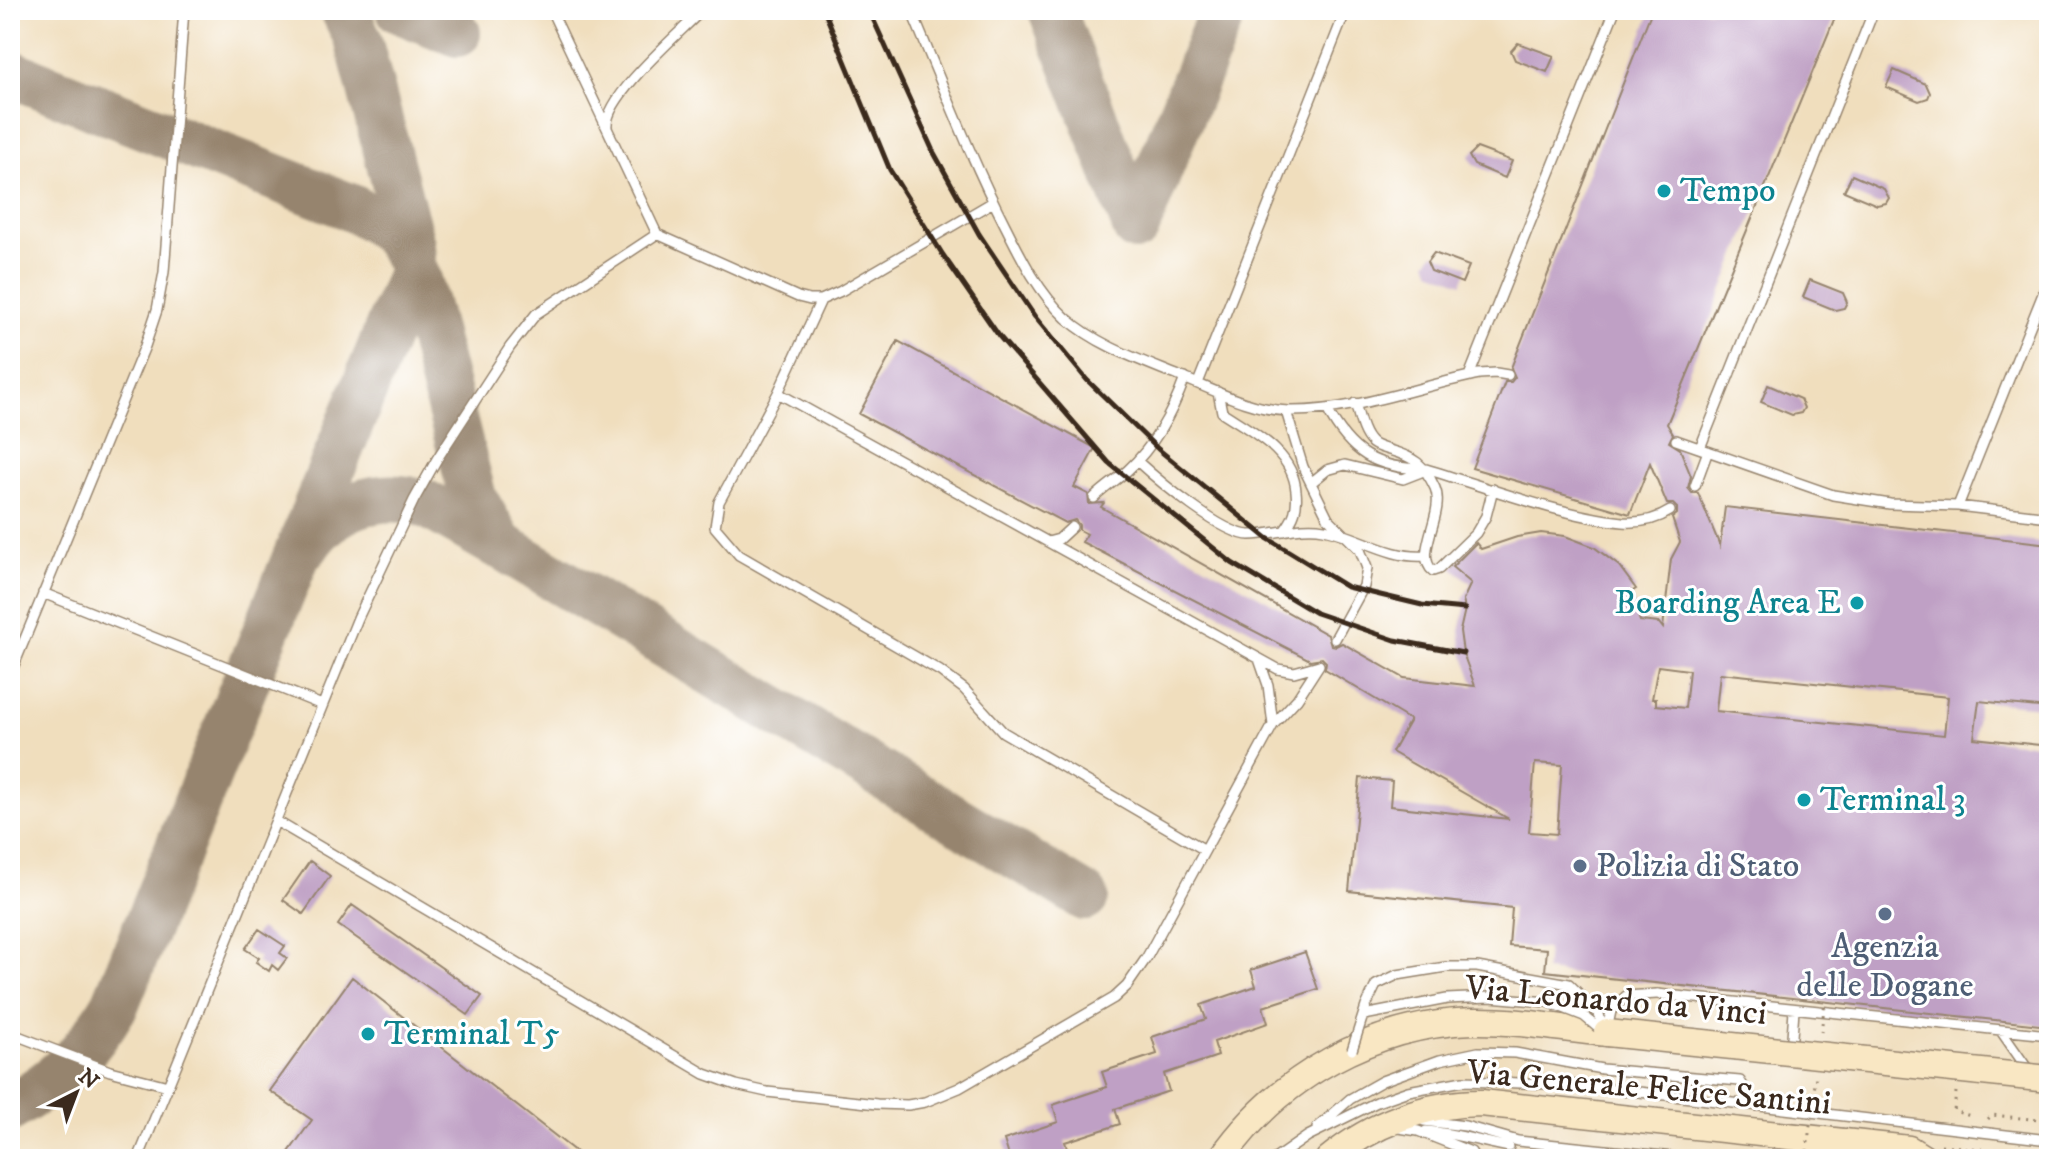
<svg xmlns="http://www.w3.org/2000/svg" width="2059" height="1169" font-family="'IM FELL DW Pica',serif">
	<rect width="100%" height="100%" fill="#fff"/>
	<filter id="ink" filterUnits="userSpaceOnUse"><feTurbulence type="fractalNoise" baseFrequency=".0125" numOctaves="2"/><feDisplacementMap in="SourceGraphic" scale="16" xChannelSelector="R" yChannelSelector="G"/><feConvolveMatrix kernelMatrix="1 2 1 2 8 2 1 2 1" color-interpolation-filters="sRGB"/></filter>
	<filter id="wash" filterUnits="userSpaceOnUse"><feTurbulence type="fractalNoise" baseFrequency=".006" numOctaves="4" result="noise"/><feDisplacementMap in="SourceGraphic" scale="32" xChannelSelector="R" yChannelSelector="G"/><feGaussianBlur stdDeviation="1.8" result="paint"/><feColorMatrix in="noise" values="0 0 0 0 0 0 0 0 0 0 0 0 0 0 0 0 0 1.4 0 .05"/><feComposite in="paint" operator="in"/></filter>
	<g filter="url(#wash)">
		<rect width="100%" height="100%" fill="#f0debd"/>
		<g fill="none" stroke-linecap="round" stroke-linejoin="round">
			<path stroke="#96846e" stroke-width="48" d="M400,10L457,33
				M1052,10L1136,227
				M10,73L345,205C387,223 400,238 418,279L473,498L500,545L1085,897
				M1136,227L1223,10
				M305,547C332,506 378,489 426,504L498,545
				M10,1108C59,1079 86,1054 115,1005L409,278L412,265L411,244L358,39L344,10"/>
		</g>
		<g id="blocks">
			<path fill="#bfa0c5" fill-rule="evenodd" d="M1652,10H1838L1667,424L1673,434L1669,442L1680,449L1691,476L1688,488L1692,493H1698L1720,546L1725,507L2049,544V708L1979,701L1974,738L2049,746V1026L1545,971L1547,949L1509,946L1512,908L1349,891L1360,778L1392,781L1390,806L1509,819L1392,752L1410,720L1325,669L1326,662L1322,658L1310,660L1082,542L1087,534L1079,530V525L1075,520L1065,523L859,414L898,341L1095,448L1074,487L1088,494L1089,504L1104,503L1101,507L1328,635L1331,645L1336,646L1342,643L1404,678L1475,686L1463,653L1460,631L1465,609L1463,600L1471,583L1452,567L1476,543L1481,549L1517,537L1541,533L1565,536L1594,547L1619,566L1636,589L1630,593L1640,621L1659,623L1663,628L1671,559L1680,542L1672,518L1677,514V508L1673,504H1667L1650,463L1630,514L1472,468L1505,382H1511L1515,377L1511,368ZM1658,666L1689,670L1685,708L1656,705V699H1652ZM1720,673L1948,697L1944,735L1716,711ZM1535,763L1562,765L1557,834L1529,832Z
				M1518,43L1554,56L1547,72L1515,60L1511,51Z
				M1894,70L1926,84L1930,93L1928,98L1919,101L1886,87Z
				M1477,148L1512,161L1505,178L1474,165L1469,156Z
				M1852,175L1884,189L1889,198L1886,203L1877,205L1844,191Z
				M1434,253L1469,266L1462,283L1431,271L1427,262Z
				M1810,280L1843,293L1847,302L1844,308L1835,310L1803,297Z
				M1768,385L1800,399L1804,408L1801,413L1792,415L1761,402Z
				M310,861L330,876L303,914L283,900Z
				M352,905L482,996L468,1015L338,925Z
				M259,929L285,946L280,953L287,958L278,970L272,965L269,971L256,962L259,958L245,949Z
				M1305,952L1318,989L1263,1007L1268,1023L1214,1042L1218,1056L1164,1074L1169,1091L1115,1109L1120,1124L1065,1142L1071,1159H1010L1004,1140L1058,1122L1053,1105L1107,1087L1102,1072L1157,1054L1152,1037L1206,1019L1201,1005L1256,986L1251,970Z
				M352,977L585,1159H284L312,1120L270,1091Z"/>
		</g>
	</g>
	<g filter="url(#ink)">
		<use href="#blocks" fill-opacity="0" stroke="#96846e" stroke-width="2"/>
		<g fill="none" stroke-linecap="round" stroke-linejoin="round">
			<g stroke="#96846e" stroke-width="12">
				<path id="service" d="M551,10L657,234L798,297L810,300H821L778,393
					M911,10C942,83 970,157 1006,227C1022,259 1039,293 1066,318C1098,346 1140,360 1179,376C1214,390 1250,410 1289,411C1354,412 1416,387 1479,374L1496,373L1508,375
					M607,127C604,97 680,33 702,10
					M821,300L841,291L993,202
					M1469,376L1615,10
					M1198,383L1346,10
					M1218,392L1222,412C1252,432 1293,451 1296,491C1298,508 1294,518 1284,531
					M1355,403C1359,416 1362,434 1372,443C1377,447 1383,448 1389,450C1414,457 1424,464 1435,488C1446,513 1413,554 1433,571L1439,569L1476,533L1486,516L1493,489
					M1327,409C1350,453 1376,469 1426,469C1486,487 1562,516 1623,522C1639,523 1656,520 1670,511
					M1286,411L1303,467L1328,518L1360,550L1367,568L1364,586L1335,639
					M1676,440L1833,495L1890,504L1958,506L2049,517
					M1700,448L1874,10
					M1137,461C1159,481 1223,535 1250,535C1275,535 1300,524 1324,529C1359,536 1389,559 1426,556
					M1312,482L1327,470L1345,465L1403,479L1421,472
					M1695,486L1708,451
					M1094,498C1105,487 1117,480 1128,470C1154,446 1173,411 1185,378
					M1958,506L2049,279
					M1048,542L1059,539L1072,527
					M43,593L322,705
					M1259,659L1268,685L1273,725
					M10,675L145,346L157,310L164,272L184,10
					M276,821L705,1074L736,1085L767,1092L877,1104L908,1105L925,1102L959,1088L1114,998L1127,986L1147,957L1273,725L1297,699L1319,665
					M1205,850L1003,732L964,689L940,671L739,555L715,527L719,502L778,393L1278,669L1294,672L1319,665
					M1657,994L2049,1035
					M2001,1031L2029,1071
					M10,1033L110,1071L168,1086L358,618L414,500L437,459L510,347L536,314L657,234
					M1791,1050L1794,1010
					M1424,1121L1465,1126L1518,1141L1693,1159
					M1317,1128L1350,1099L1382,1081L1440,1060L1478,1052L1515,1053L1602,1069L1740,1081L1756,1106
					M1399,1128L1418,1131L1471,1152L1475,1159
					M1426,1131C1455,1133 1481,1142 1509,1147
					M138,1159L168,1086
					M1275,1159L1308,1136L1377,1102L1408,1091L1463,1081L1579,1085L2049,1140"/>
			</g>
			<g stroke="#96846e" stroke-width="29">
				<path id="secondary" d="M1221,1159C1278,1077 1373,1024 1473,1021C1518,1020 1562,1029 1607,1033
					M1329,1159C1372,1124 1425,1103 1481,1103L1909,1149L1925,1159"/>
			</g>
			<path stroke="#96846e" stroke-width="3" stroke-dasharray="2 6" stroke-linecap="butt" d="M1956,1092L1954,1111L1974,1117
				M1988,1119L1992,1115L2049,1121
				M1941,1145L2049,1156"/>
			<use href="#service" stroke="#fff" stroke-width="9"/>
			<use href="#secondary" stroke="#f9e7c3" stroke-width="26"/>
			<path stroke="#3b2a1e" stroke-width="5" d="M824,10L890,170L943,255L999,336L1109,463L1232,563L1316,613L1395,640L1463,653
				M869,10L933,151L979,234L1035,317L1087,380L1158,449L1267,538L1347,587L1422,605L1465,609"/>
			<g stroke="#96846e" stroke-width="12" stroke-linecap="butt">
				<path id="service-bridge" d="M1607,1030L1611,1011L1626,996L1657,994
					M1352,1050L1366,1006L1376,985L1397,975L1446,967H1477L1569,984L1599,1014L1603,1032L1584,1016L1548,1002L1490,997L1447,999L1364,1015"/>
			</g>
			<g stroke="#96846e" stroke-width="29" stroke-linecap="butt">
				<path id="secondary-bridge" d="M1607,1033L2049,1079"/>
			</g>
			<path stroke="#96846e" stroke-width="3" stroke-dasharray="2 6" stroke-linecap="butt" d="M1821,1032L1825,1001
				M1806,1159L1816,1075"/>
			<use href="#service-bridge" stroke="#fff" stroke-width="9"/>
			<use href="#secondary-bridge" stroke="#f9e7c3" stroke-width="26"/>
		</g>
	</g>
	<g fill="#0f9aa8" stroke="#fff" stroke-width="3">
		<circle cx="1664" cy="191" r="8"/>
		<circle cx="1857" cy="603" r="8"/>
		<circle cx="1804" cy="800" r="8"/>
		<circle cx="368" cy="1034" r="8"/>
	</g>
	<g fill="#5c6f8a" stroke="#fff" stroke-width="3">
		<circle cx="1580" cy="866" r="8"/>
		<circle cx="1885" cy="914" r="8"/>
	</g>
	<g text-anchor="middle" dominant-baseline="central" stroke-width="6" stroke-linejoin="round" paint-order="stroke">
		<g font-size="34" fill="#0d838f" stroke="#fff" text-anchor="start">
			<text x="1680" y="191">Tempo</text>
			<text x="1841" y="603" text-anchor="end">Boarding Area E</text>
			<text x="1820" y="800">Terminal 3</text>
			<text x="384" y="1034">Terminal T5</text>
		</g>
		<g font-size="34" fill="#4e5e75" stroke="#fff" text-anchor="start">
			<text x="1596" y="866">Polizia di Stato</text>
			<text x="1885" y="947" text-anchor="middle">Agenzia<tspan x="1885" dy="39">delle Dogane</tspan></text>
		</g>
		<g font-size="34" fill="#3b2a1e" stroke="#fff">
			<text transform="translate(1616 1001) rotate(5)">Via Leonardo da Vinci</text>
			<text transform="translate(1649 1088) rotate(5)">Via Generale Felice Santini</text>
		</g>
	</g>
	<rect width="2059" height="1169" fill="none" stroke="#fff" stroke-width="40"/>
	<g transform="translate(76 1093) rotate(42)" stroke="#ffffff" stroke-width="6" paint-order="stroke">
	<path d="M0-6L14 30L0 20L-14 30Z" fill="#3b2a1e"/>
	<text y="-12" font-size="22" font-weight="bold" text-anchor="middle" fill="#3b2a1e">N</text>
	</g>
</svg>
